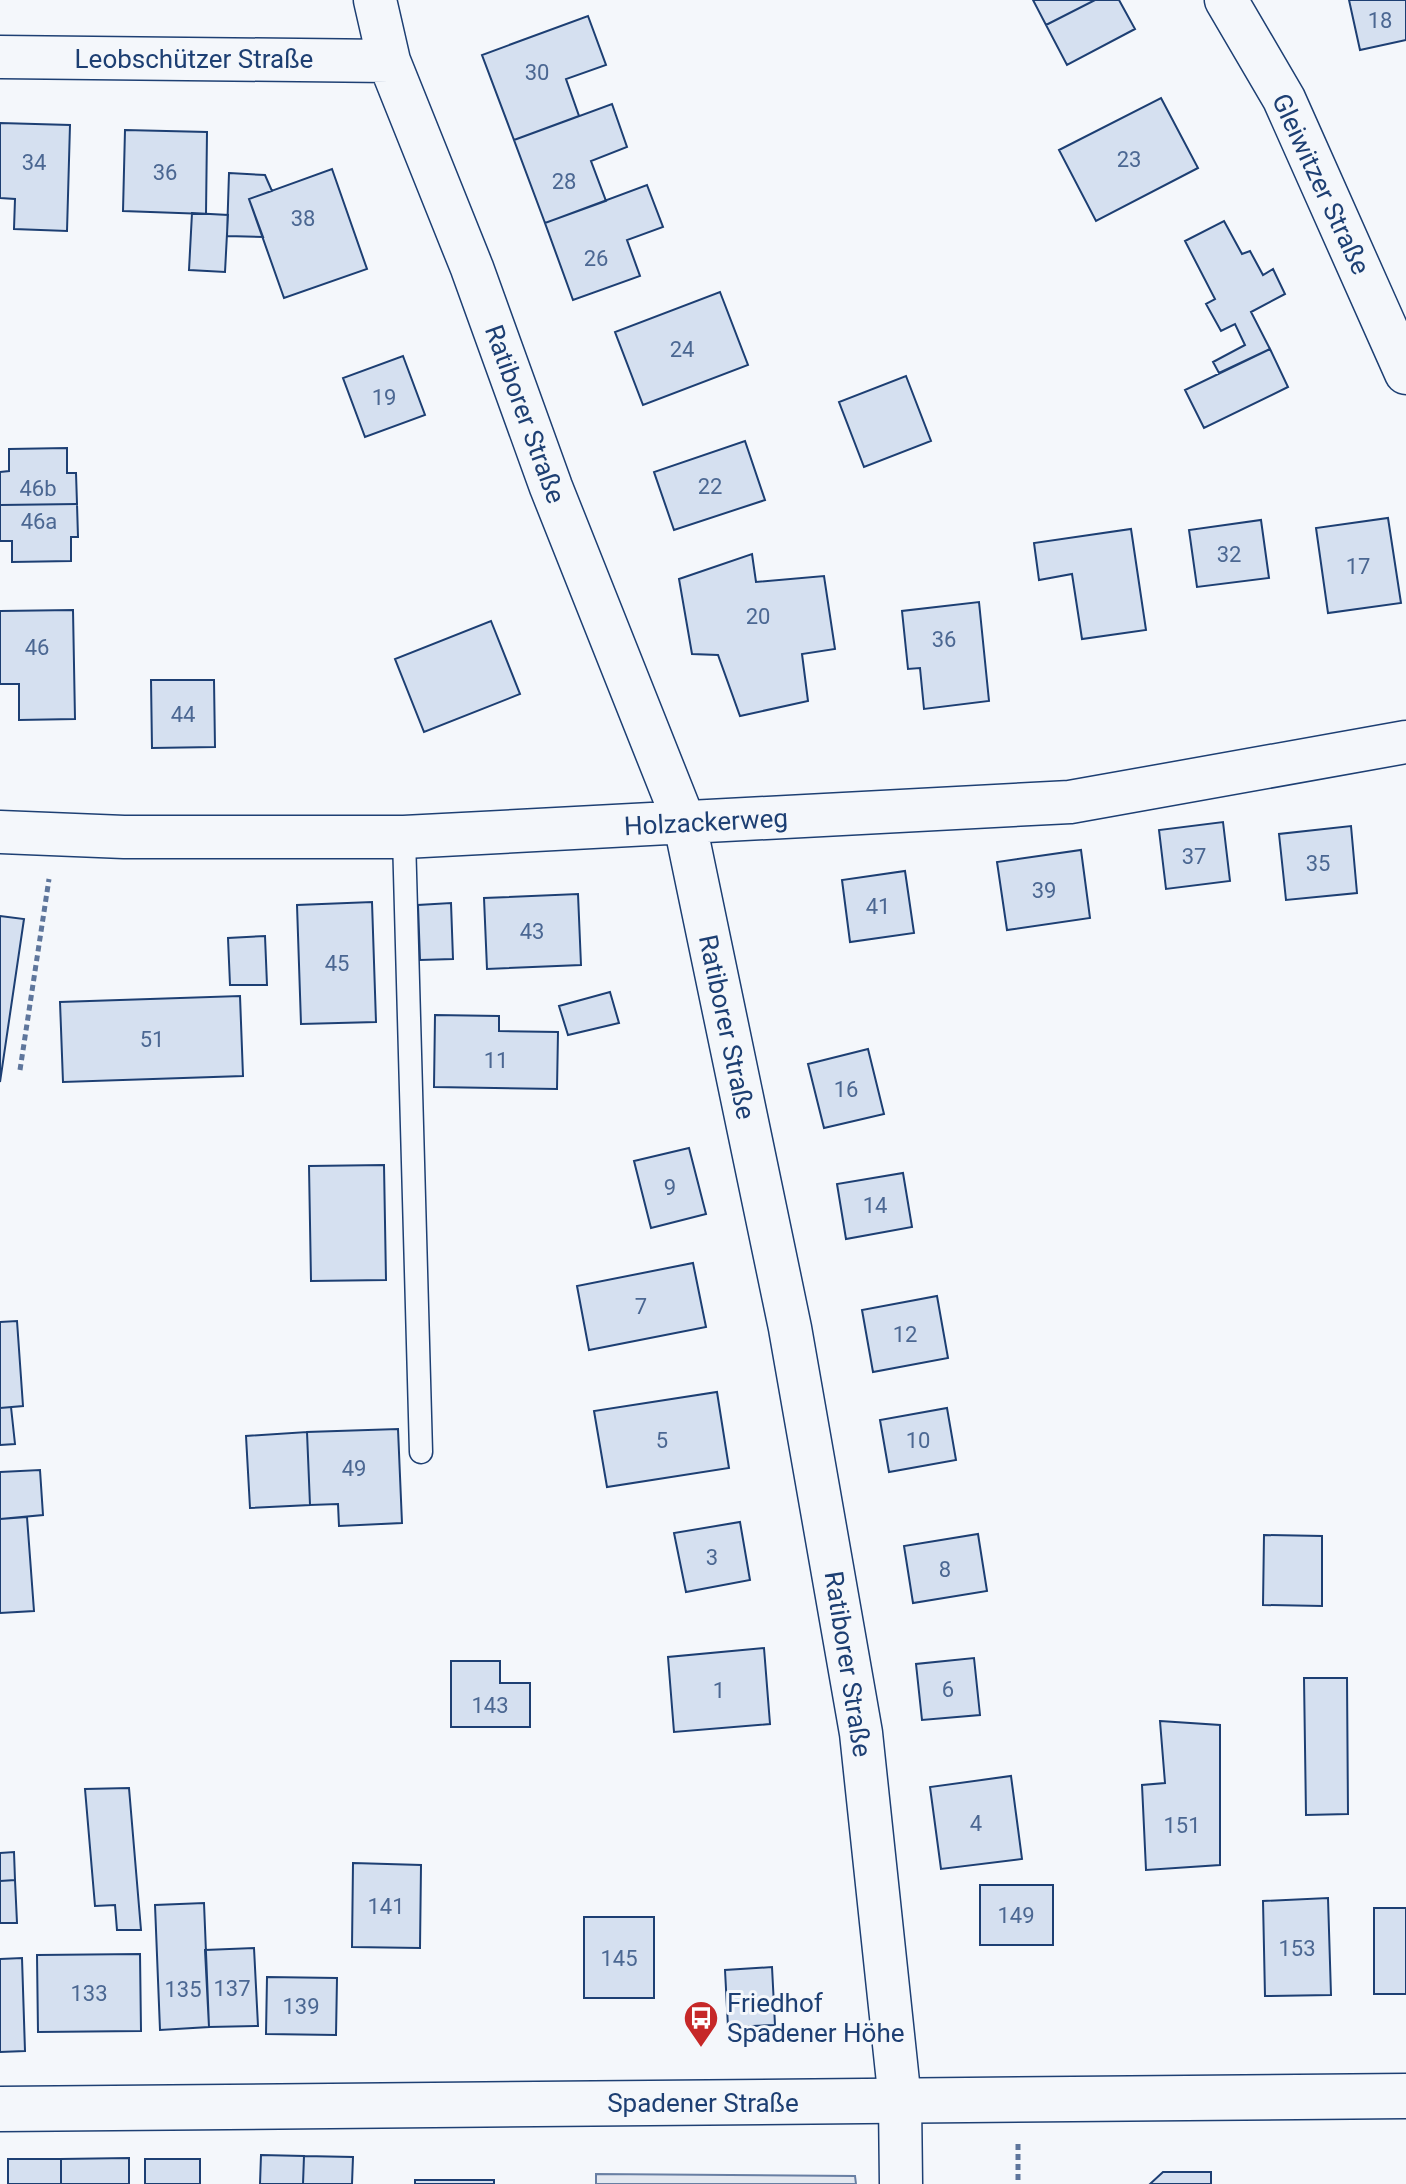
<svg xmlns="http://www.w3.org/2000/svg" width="1406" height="2184" font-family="Roboto,sans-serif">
	<rect width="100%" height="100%" fill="#f4f7fb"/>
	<path fill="#e3e8f0" stroke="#687fa3" stroke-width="2" d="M596,2174L855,2176L856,2184H596Z"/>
	<path fill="#d5e0f0" stroke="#1d3f73" stroke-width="2" d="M1033,0H1095L1046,25Z
		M1095,0H1119L1135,29L1067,65L1046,25Z
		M1349,0H1406V40L1360,50Z
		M588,16L606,65L566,79L579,116L514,140L482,55Z
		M1161,98L1198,168L1096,221L1059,150Z
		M612,104L627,147L591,161L606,201L545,223L514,140Z
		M0,123L70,125L67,231L14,229L15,199L0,198Z
		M125,130L207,132L206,214L123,211Z
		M332,169L367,269L284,298L249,199Z
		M229,173L265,175L272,191L249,199L263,237L227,236Z
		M647,185L663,227L627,240L640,276L573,300L545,223Z
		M192,213L228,215L225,272L189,270Z
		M1224,221L1242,254L1250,251L1263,275L1273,269L1285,294L1251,312L1270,349L1219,373L1213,362L1245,345L1235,324L1221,331L1206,304L1215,299L1185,241Z
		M720,292L748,365L643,405L615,332Z
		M1270,349L1288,387L1204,428L1185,390Z
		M403,356L425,415L365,437L343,378Z
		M906,376L931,441L864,467L839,402Z
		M745,441L765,500L674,530L654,472Z
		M67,448V473H76L77,504L0,505V472L9,471V449Z
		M77,504L78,537H71V561L12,562V541H0V505Z
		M1388,518L1401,603L1328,613L1316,528Z
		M1261,520L1269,578L1197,587L1189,530Z
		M1131,529L1146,630L1082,639L1072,574L1039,580L1034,543Z
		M752,554L756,582L824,576L835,649L802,654L808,701L740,716L718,655L692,654L679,579Z
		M979,602L989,701L924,709L920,668L908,669L902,611Z
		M73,610L75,719L19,720V684H0V611Z
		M491,621L520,694L424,732L395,659Z
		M151,680H214L215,747L152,748Z
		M1223,822L1230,881L1166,889L1159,830Z
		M1351,826L1357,893L1286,900L1279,834Z
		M1081,850L1090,918L1007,930L997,862Z
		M905,871L914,933L850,942L842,880Z
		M578,894L581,965L487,969L484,898Z
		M372,902L376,1022L301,1024L297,905Z
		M451,903L453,959L420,960L418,905Z
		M0,916L24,919L0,1082Z
		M265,936L267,985H230L228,938Z
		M610,992L619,1023L568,1035L559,1006Z
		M240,996L243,1076L63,1082L60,1002Z
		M435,1015L499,1016V1031L558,1032L557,1089L434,1087Z
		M868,1049L884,1114L824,1128L808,1064Z
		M689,1148L706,1214L651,1228L634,1161Z
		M384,1165L386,1280L311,1281L309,1166Z
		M903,1173L912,1227L846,1239L837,1184Z
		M693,1263L706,1327L589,1350L577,1286Z
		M937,1296L948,1358L873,1372L862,1310Z
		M17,1321L23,1406L0,1408V1322Z
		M717,1392L729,1468L607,1487L594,1411Z
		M11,1407L15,1444L0,1445V1408Z
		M947,1408L956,1460L889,1472L880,1420Z
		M398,1429L402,1523L339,1526L338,1504L310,1505L307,1432Z
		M307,1432L310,1505L250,1508L246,1436Z
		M40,1470L43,1515L0,1519V1472Z
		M27,1517L34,1611L0,1613V1519Z
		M740,1522L750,1580L686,1592L674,1533Z
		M978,1534L987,1591L913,1603L904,1546Z
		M1264,1535L1322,1536V1606L1263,1605Z
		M764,1648L770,1724L674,1732L668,1657Z
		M974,1658L980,1715L922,1720L916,1664Z
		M451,1661H500V1683H530V1727H451Z
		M1304,1678H1347L1348,1814L1306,1815Z
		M1160,1721L1220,1725V1865L1146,1870L1142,1785L1165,1783Z
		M1011,1776L1022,1859L941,1869L930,1787Z
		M129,1788L141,1930H117L115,1905L95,1906L85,1789Z
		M14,1852L15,1880L0,1881V1853Z
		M353,1863L421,1865L420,1948L352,1947Z
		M15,1880L17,1923H0V1881Z
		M980,1885H1053V1945H980Z
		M1328,1898L1331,1995L1265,1996L1263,1901Z
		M204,1903L209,2027L160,2030L155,1905Z
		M1374,1908H1406V1994H1374Z
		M584,1917H654V1998H584Z
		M254,1948L258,2026L209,2027L205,1950Z
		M140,1954L141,2031L38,2032L37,1955Z
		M22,1958L25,2051L0,2052V1959Z
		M772,1967L775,2025L728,2027L725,1970Z
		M267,1977L337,1978L336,2035L266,2034Z
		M261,2155L304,2156L303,2184H260Z
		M304,2156L353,2157L352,2184H303Z
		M129,2158V2184H61V2159Z
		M8,2159H61V2184H8Z
		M145,2159H200V2184H145Z
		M1163,2172H1211V2184H1150Z
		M415,2180H494V2184H415Z"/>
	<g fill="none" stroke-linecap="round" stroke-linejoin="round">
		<g stroke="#1d3f73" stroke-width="25">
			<path id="lane" d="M404,837L421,1452"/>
		</g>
		<g stroke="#1d3f73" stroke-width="45">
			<path id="street" d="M375,0L389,61L472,268L551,487L685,824L790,1328L861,1733L900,2101L901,2184
				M1226,0L1284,99L1406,373
				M0,57L389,61
				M0,832L124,837H404L1070,802L1406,742"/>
		</g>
		<g stroke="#1d3f73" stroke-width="47">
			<path id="secondary" d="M0,2109L1406,2096"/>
		</g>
		<path stroke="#5e769c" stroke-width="5" stroke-dasharray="6 4" stroke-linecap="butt" d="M20,1070L49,879
			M1018,2144V2184"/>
		<use href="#lane" stroke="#f4f7fb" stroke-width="22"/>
		<use href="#street" stroke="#f4f7fb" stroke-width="42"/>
		<use href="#secondary" stroke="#f4f7fb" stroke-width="44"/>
	</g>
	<defs>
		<g id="bus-pin" transform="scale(1.8)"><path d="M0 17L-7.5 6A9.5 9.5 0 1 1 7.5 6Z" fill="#c62828" stroke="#f4f7fb"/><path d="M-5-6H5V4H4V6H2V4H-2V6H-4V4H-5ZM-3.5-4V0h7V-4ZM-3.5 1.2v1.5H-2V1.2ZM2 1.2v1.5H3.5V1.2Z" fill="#fff"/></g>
	</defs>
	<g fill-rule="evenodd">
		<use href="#bus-pin" x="701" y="2018"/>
	</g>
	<g text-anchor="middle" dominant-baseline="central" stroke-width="6" stroke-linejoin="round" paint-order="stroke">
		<g font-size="22" fill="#4b6792">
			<text x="1380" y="20">18</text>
			<text x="537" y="72">30</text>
			<text x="1129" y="159">23</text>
			<text x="34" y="162">34</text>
			<text x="165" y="172">36</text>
			<text x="564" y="181">28</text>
			<text x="303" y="218">38</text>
			<text x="596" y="258">26</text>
			<text x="682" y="349">24</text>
			<text x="384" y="397">19</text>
			<text x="710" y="486">22</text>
			<text x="38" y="488">46b</text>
			<text x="39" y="521">46a</text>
			<text x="1229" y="554">32</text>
			<text x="1358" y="566">17</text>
			<text x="758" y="616">20</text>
			<text x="944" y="639">36</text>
			<text x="37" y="647">46</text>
			<text x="183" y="714">44</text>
			<text x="1194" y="856">37</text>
			<text x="1318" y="863">35</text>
			<text x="1044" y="890">39</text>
			<text x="878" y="906">41</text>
			<text x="532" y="931">43</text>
			<text x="337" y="963">45</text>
			<text x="152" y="1039">51</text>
			<text x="496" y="1060">11</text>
			<text x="846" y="1089">16</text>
			<text x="670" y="1187">9</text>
			<text x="875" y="1205">14</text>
			<text x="641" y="1306">7</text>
			<text x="905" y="1334">12</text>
			<text x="662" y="1440">5</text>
			<text x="918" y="1440">10</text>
			<text x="354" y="1468">49</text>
			<text x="712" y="1557">3</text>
			<text x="945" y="1569">8</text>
			<text x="948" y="1689">6</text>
			<text x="719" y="1690">1</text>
			<text x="490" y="1705">143</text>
			<text x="976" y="1823">4</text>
			<text x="1182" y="1825">151</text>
			<text x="386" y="1906">141</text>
			<text x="1016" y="1915">149</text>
			<text x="1297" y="1948">153</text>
			<text x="619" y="1958">145</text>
			<text x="232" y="1988">137</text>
			<text x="183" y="1989">135</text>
			<text x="89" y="1993">133</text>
			<text x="301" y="2006">139</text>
		</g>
		<g font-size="26" fill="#1d3f73" stroke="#f4f7fb">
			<text x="194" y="59">Leobschützer Straße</text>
			<text transform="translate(1321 184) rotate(65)">Gleiwitzer Straße</text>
			<text transform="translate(525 414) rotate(70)">Ratiborer Straße</text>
			<text transform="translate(706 822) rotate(-3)">Holzackerweg</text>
			<text transform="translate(727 1027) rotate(78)">Ratiborer Straße</text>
			<text transform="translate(848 1664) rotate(81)">Ratiborer Straße</text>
			<text x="703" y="2103">Spadener Straße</text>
		</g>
		<g font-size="26" fill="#1d3f73" stroke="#f4f7fb" text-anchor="start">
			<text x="727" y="2003">Friedhof<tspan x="727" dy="30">Spadener Höhe</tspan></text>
		</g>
	</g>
</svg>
